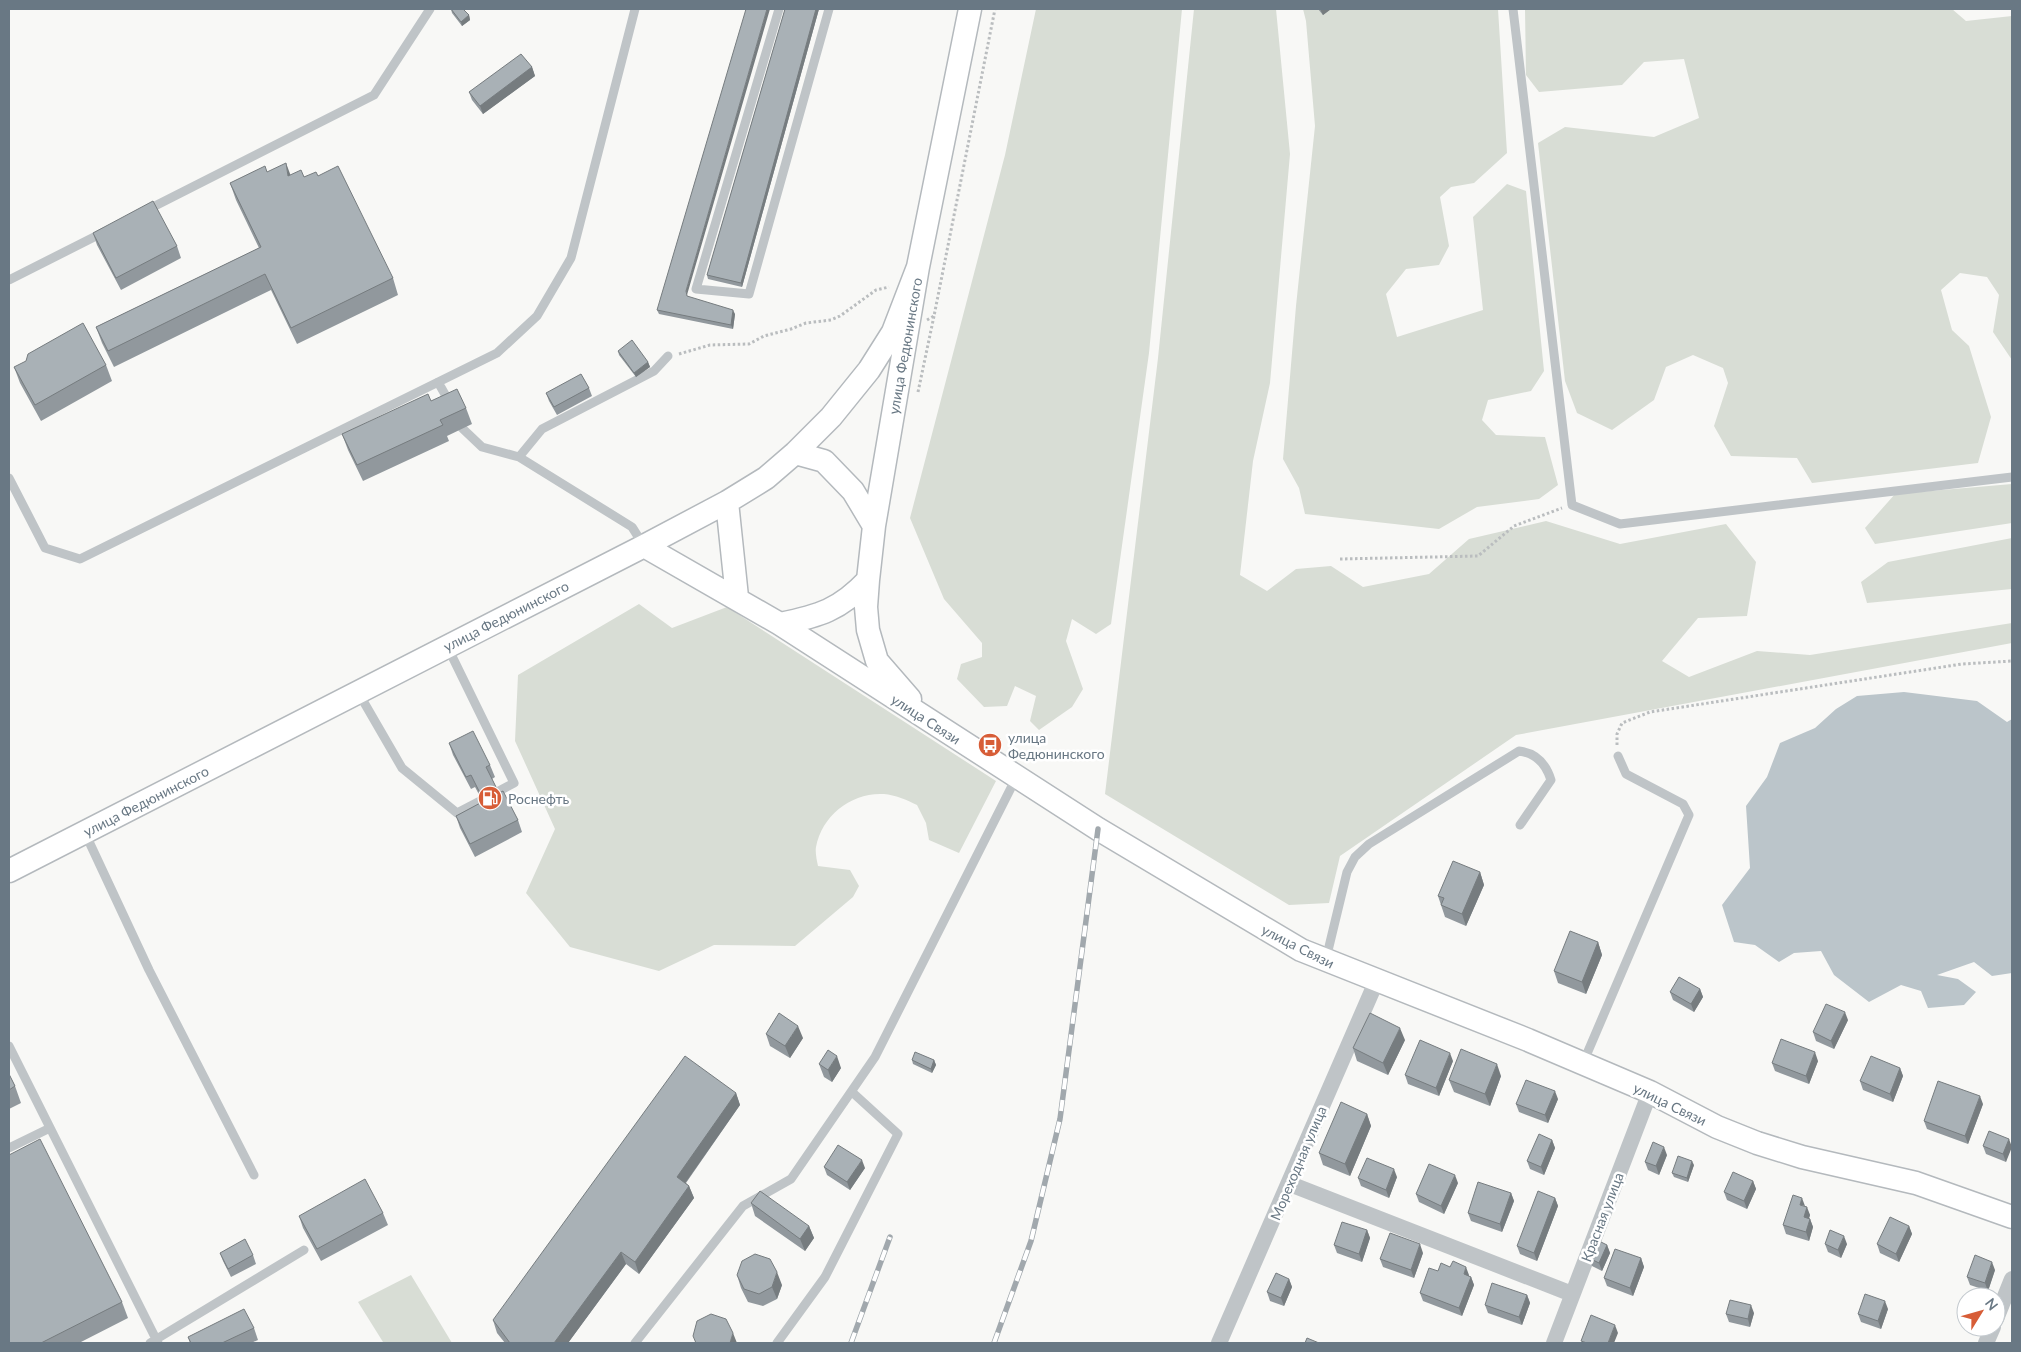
<svg xmlns="http://www.w3.org/2000/svg" width="2021" height="1352" font-family="Lato,sans-serif">
	<rect width="100%" height="100%" fill="#f8f8f6"/>
	<path fill="#d8ddd5" d="M1036,9H1182L1149,353L1111,624L1096,634L1072,619L1066,641L1083,689L1072,707L1039,730L1030,721L1036,696L1015,686L1007,706L984,707L957,679L961,664L982,657V643L944,599L910,518L1005,155Z
		M1194,9H1276L1290,154L1270,383L1253,461L1240,575L1267,591L1296,569L1331,566L1363,587L1429,574L1469,539L1546,521L1620,544L1726,524L1756,562L1747,616L1698,618L1662,661L1689,677L1757,651L1810,655L2012,623V643L1516,735L1340,856L1329,903L1289,905L1105,794L1158,358Z
		M1303,9H1498L1507,153L1474,183L1451,187L1440,197L1449,246L1439,265L1406,269L1386,294L1397,337L1483,310L1473,217L1507,184L1526,191L1544,371L1531,391L1488,400L1482,420L1496,435L1545,437L1558,485L1539,499L1477,507L1439,529L1305,514L1299,488L1283,459L1296,306L1315,126L1306,21Z
		M1525,9H1952L1966,21L2012,16V360L1993,332L1999,295L1987,277L1960,273L1941,290L1952,330L1969,346L1991,417L1978,463L1812,483L1797,458L1731,456L1714,426L1728,383L1723,368L1693,355L1666,367L1654,400L1612,430L1577,413L1565,381L1538,143L1565,127L1654,137L1699,118L1684,59L1644,62L1622,85L1539,92L1526,75Z
		M2012,484V523L1875,544L1865,528L1895,494Z
		M2012,538V589L1867,603L1861,582L1888,562Z
		M639,604L672,628L727,607L996,781L959,853L929,840L926,823L917,805C907,800 895,795 884,794C852,792 822,815 816,847C815,853 817,861 818,866L850,870L859,886L853,897L795,946L714,945L659,971L570,947L526,893L555,829L515,741L518,675Z
		M411,1275L452,1343H382L383,1342L358,1302Z"/>
	<path fill="#bbc5ca" d="M1904,692L1977,701L2007,722L2012,719V973L1992,976L1974,962L1937,975L1958,979L1976,992L1964,1005L1928,1008L1921,991L1901,985L1869,1002L1834,975L1821,951L1794,953L1779,962L1755,945L1734,942L1722,905L1750,868L1746,806L1767,777L1780,743L1815,728L1836,709L1857,696Z"/>
	<g fill="none" stroke-linecap="round" stroke-linejoin="round">
		<g stroke="#b4b9bd" stroke-width="25">
			<path id="secondary" d="M795,453L824,461L853,491L874,526
				M727,502L737,597
				M644,546L780,624L1098,829L1301,950L1528,1040L1650,1092L1717,1127L1757,1143L1802,1157L1916,1183L2012,1217
				M780,624C819,616 840,610 868,580
				M910,699L877,661L868,630L866,607L868,580L874,526L918,267L970,9
				M9,871L644,546L727,502L766,478L795,453L831,417L869,370L893,332L918,267"/>
		</g>
		<path stroke="#babdbf" stroke-width="3" stroke-dasharray="2.5 2.5" stroke-linecap="butt" d="M927,320L934,316L995,9
			M679,354L710,345L749,344L764,336L791,329L806,323L831,320L840,316L876,290L889,287
			M918,392L934,316
			M1340,559L1478,556L1514,526L1562,508
			M1617,745V734L1622,723L1650,712L1962,664L2012,661"/>
		<path stroke="#bfc4c7" stroke-width="9" d="M779,9L696,289L749,294L829,9
			M1513,9L1572,505L1620,524L2012,477
			M145,211L374,95L430,9
			M9,280L104,232
			M438,382L451,405
			M462,428L482,447L519,457L632,527L644,546
			M519,457L542,429L654,371L668,356
			M9,478L45,548L80,559L497,353L537,316L571,258L635,9
			M448,648L514,783L497,792
			M358,692L402,768L457,813L482,800
			M85,833L149,970L254,1175
			M1326,959L1347,872L1355,857L1369,844L1519,751C1536,753 1546,764 1551,780L1520,825
			M9,1046L158,1343
			M1583,1063L1689,815L1683,804L1626,774L1618,756
			M9,1148L50,1128
			M150,1343L304,1250
			M635,1343L743,1206L791,1179L875,1057L1016,778
			M777,1343L825,1277L898,1134L852,1092"/>
		<path stroke="#bfc4c7" stroke-width="16" d="M1290,1184L1572,1294
			M1996,1319L2012,1279
			M1219,1343L1376,982
			M1554,1343L1650,1092
			M1986,1343L1993,1327"/>
		<use href="#secondary" stroke="#fff" stroke-width="22"/>
		<g stroke="#a1a8ad" stroke-width="5.5">
			<path id="rail" d="M851,1343L890,1237
				M994,1343L1031,1241L1060,1119L1098,829"/>
		</g>
		<use href="#rail" stroke="#fff" stroke-width="4" stroke-dasharray="11" stroke-linecap="butt"/>
	</g>
	<path fill="#91989d" d="M451,9L469,15L470,20L462,26L452,13Z
		M785,9H819L742,287L708,279L707,275Z
		M1318,9H1331L1323,15Z
		M532,67L535,76L483,114L472,100L469,92Z
		M267,172L304,177L318,176L393,278L398,295L297,344L271,290L114,367L102,343L96,327L259,248L236,200L230,183Z
		M93,233L177,246L181,258L121,290L97,245Z
		M687,295V297L735,314L733,329L659,314L657,310Z
		M618,351L648,362L650,367L636,377L619,355Z
		M106,365L112,381L41,421L20,383L14,367Z
		M589,388L592,396L557,415L549,401L546,393Z
		M431,401L466,408L472,424L447,436L449,441L363,481L348,450L342,434Z
		M449,743L490,765L495,777L492,779L499,793L518,820L522,832L475,857L460,828L456,816L483,802L475,787L471,789L453,755Z
		M1480,872L1484,885L1466,926L1445,917L1438,896Z
		M1598,942L1602,955L1586,994L1558,983L1554,971Z
		M1700,989L1703,997L1694,1012L1673,1000L1670,992Z
		M1848,1020L1834,1049L1816,1041L1813,1032Z
		M766,1034L803,1038L790,1058L770,1046Z
		M1405,1040L1388,1075L1357,1061L1353,1048Z
		M912,1060H934L936,1065L932,1073L913,1064Z
		M1453,1061L1439,1096L1408,1084L1405,1075Z
		M1818,1061L1809,1084L1775,1071L1772,1063Z
		M819,1064L841,1068L832,1082L824,1077Z
		M1900,1068L1903,1076L1893,1102L1863,1090L1860,1081Z
		M9,1074L15,1086L21,1103L9,1109Z
		M1501,1076L1490,1106L1454,1092L1449,1080Z
		M736,1093L740,1105L686,1183L689,1186L694,1198L639,1274L626,1264L568,1343H505L497,1333L493,1320Z
		M1558,1099L1548,1123L1519,1112L1516,1104Z
		M1983,1104L1968,1144L1927,1129L1924,1121Z
		M1367,1114L1371,1126L1350,1176L1323,1165L1319,1153Z
		M2009,1139L2006,1162L1986,1154L1983,1146Z
		M1552,1140L1555,1148L1544,1175L1530,1169L1527,1161Z
		M1667,1155L1659,1175L1648,1170L1645,1162Z
		M1694,1165L1688,1182L1674,1177L1672,1173Z
		M824,1167L865,1168L850,1190L827,1175Z
		M1397,1177L1389,1198L1361,1186L1358,1178Z
		M1753,1181L1756,1189L1747,1209L1727,1200L1724,1192Z
		M1458,1183L1444,1214L1419,1202L1416,1194Z
		M1511,1193L1514,1201L1502,1232L1471,1221L1468,1213Z
		M1555,1198L1558,1206L1537,1261L1520,1254L1517,1246Z
		M751,1203L809,1226L814,1238L805,1251L755,1216Z
		M1805,1206L1810,1215L1809,1218L1810,1219L1813,1227L1809,1241L1786,1234L1783,1225Z
		M383,1213L388,1225L321,1261L303,1228L299,1216Z
		M1909,1226L1912,1234L1899,1262L1880,1253L1877,1244Z
		M1367,1230L1370,1238L1362,1262L1337,1253L1334,1245Z
		M1825,1244H1847L1841,1258L1828,1252Z
		M1607,1245L1610,1253L1602,1271L1592,1266L1589,1258Z
		M220,1253L253,1255L256,1264L231,1277L223,1261Z
		M1423,1253L1414,1278L1383,1267L1380,1259Z
		M1641,1258L1644,1267L1633,1296L1607,1286L1604,1278Z
		M1995,1270L1988,1291L1970,1285L1967,1277Z
		M1438,1271L1469,1275V1276L1471,1277L1474,1285L1462,1316L1423,1301L1420,1293Z
		M737,1275L782,1285L777,1299L763,1306L748,1302L741,1288Z
		M1289,1279L1292,1287L1284,1306L1270,1301L1267,1292Z
		M1527,1295L1530,1303L1522,1325L1488,1313L1485,1305Z
		M122,1302L128,1318L79,1343H9Z
		M1888,1309L1881,1329L1861,1322L1858,1314Z
		M1754,1313L1750,1327L1729,1322L1726,1314Z
		M254,1328L258,1340L251,1343H190L188,1337Z"/>
	<path fill="#767c7f" d="M767,9H770L687,295L686,291Z
		M816,9H819L742,287L741,283Z
		M1320,9H1331L1323,15Z
		M469,15L470,20L462,26L461,22Z
		M532,67L535,76L483,114L480,106Z
		M286,163L292,179L288,176Z
		M733,310L735,314L733,329L731,325Z
		M648,362L650,367L636,377L634,373Z
		M1480,872L1484,885L1466,926L1462,914Z
		M1598,942L1602,955L1586,994L1582,982Z
		M1700,989L1703,997L1694,1012L1691,1004Z
		M1845,1012L1848,1020L1834,1049L1831,1041Z
		M798,1026L803,1038L790,1058L785,1046Z
		M1400,1028L1405,1040L1388,1075L1383,1063Z
		M1815,1052L1818,1061L1809,1084L1806,1076Z
		M1450,1053L1453,1061L1439,1096L1436,1088Z
		M837,1056L841,1068L832,1082L828,1070Z
		M934,1060L936,1065L932,1073L931,1069Z
		M1497,1064L1501,1076L1490,1106L1485,1094Z
		M1900,1068L1903,1076L1893,1102L1890,1094Z
		M1555,1091L1558,1099L1548,1123L1545,1115Z
		M736,1093L740,1105L681,1189L677,1177Z
		M1980,1096L1983,1104L1968,1144L1965,1136Z
		M1367,1114L1371,1126L1350,1176L1345,1164Z
		M2009,1139L2012,1147L2006,1162L2003,1154Z
		M1552,1140L1555,1148L1544,1175L1541,1167Z
		M1664,1147L1667,1155L1659,1175L1656,1166Z
		M862,1160L865,1168L850,1190L847,1182Z
		M1692,1161L1694,1165L1688,1182L1687,1178Z
		M1394,1169L1397,1177L1389,1198L1386,1190Z
		M1455,1175L1458,1183L1444,1214L1441,1206Z
		M1753,1181L1756,1189L1747,1209L1744,1201Z
		M689,1186L694,1198L639,1274L635,1262Z
		M1511,1193L1514,1201L1502,1232L1500,1224Z
		M1555,1198L1558,1206L1537,1261L1534,1253Z
		M1802,1198L1805,1206L1800,1205Z
		M1807,1207L1810,1215L1807,1225L1804,1217Z
		M1810,1219L1813,1227L1809,1241L1806,1232Z
		M809,1226L814,1238L805,1251L800,1239Z
		M1909,1226L1912,1234L1899,1262L1896,1254Z
		M1367,1230L1370,1238L1362,1262L1359,1254Z
		M1844,1236L1847,1244L1841,1258L1838,1250Z
		M1420,1244L1423,1253L1414,1278L1411,1270Z
		M1607,1245L1610,1253L1602,1271L1599,1263Z
		M621,1252L626,1264L568,1343H554Z
		M1641,1258L1644,1267L1633,1296L1630,1288Z
		M1992,1262L1995,1270L1988,1291L1985,1283Z
		M1466,1267L1469,1275L1466,1282L1464,1274Z
		M777,1272L782,1285L777,1299L772,1287Z
		M1471,1277L1474,1285L1462,1316L1459,1308Z
		M1289,1279L1292,1287L1284,1306L1281,1298Z
		M1527,1295L1530,1303L1522,1325L1519,1317Z
		M1885,1301L1888,1309L1881,1329L1878,1321Z
		M1751,1305L1754,1313L1750,1327L1748,1319Z
		M1615,1325L1618,1333L1614,1343H1608Z
		M733,1333L737,1343H730Z"/>
	<path fill="#a9b1b6" stroke="#767c7f" d="M451,9H463L469,15L461,22Z
		M746,9H767L686,291L687,296L733,310L731,325L657,310Z
		M785,9H816L741,283L707,275Z
		M521,54L532,67L480,106L469,92Z
		M286,163L288,176L301,170L304,177L316,172L318,176L338,166L393,278L291,328L265,274L108,351L96,327L261,247L230,183L265,166L267,172Z
		M153,201L177,246L116,278L93,233Z
		M83,323L106,365L35,405L14,367L26,361L28,354Z
		M632,340L648,362L634,373L618,351Z
		M581,374L589,388L554,407L546,393Z
		M457,389L466,408L440,420L443,425L357,465L342,434L428,394L431,401Z
		M473,731L490,765L486,767L499,793L503,791L518,820L470,844L456,816L484,801L471,775L466,777L449,743Z
		M1453,861L1480,872L1462,914L1441,905L1444,898L1438,896Z
		M1570,931L1598,942L1582,982L1554,971Z
		M1679,977L1700,989L1691,1004L1670,992Z
		M1826,1004L1845,1012L1831,1041L1813,1032Z
		M779,1013L798,1026L785,1046L766,1034Z
		M1370,1013L1400,1028L1383,1063L1353,1048Z
		M1781,1039L1815,1052L1806,1076L1772,1063Z
		M1420,1040L1450,1053L1436,1088L1405,1075Z
		M1461,1049L1497,1064L1485,1094L1449,1080Z
		M828,1050L837,1056L828,1070L819,1064Z
		M915,1052L934,1060L931,1069L912,1060Z
		M685,1056L736,1093L677,1177L689,1186L635,1262L621,1252L554,1343H510L493,1320Z
		M1871,1056L1900,1068L1890,1094L1860,1081Z
		M9,1074L15,1086L9,1090Z
		M1526,1080L1555,1091L1545,1115L1516,1104Z
		M1938,1081L1980,1096L1965,1136L1924,1121Z
		M1341,1102L1367,1114L1345,1164L1319,1153Z
		M1989,1131L2009,1139L2003,1154L1983,1146Z
		M1539,1134L1552,1140L1541,1167L1527,1161Z
		M40,1139L122,1302L41,1343H9V1155Z
		M1653,1142L1664,1147L1656,1166L1645,1162Z
		M838,1145L862,1160L847,1182L824,1167Z
		M1678,1156L1692,1161L1687,1178L1672,1173Z
		M1367,1158L1394,1169L1386,1190L1358,1178Z
		M1429,1164L1455,1175L1441,1206L1416,1194Z
		M1733,1172L1753,1181L1744,1201L1724,1192Z
		M365,1179L383,1213L317,1249L299,1216Z
		M1478,1182L1511,1193L1500,1224L1468,1213Z
		M760,1191L809,1226L800,1239L751,1203Z
		M1538,1191L1555,1198L1534,1253L1517,1246Z
		M1793,1195L1802,1198L1800,1205L1807,1207L1804,1217L1810,1219L1806,1232L1783,1225Z
		M1890,1217L1909,1226L1896,1254L1877,1244Z
		M1342,1222L1367,1230L1359,1254L1334,1245Z
		M1830,1230L1844,1236L1838,1250L1825,1244Z
		M1390,1233L1420,1244L1411,1270L1380,1259Z
		M245,1239L253,1255L228,1269L220,1253Z
		M1597,1240L1607,1245L1599,1263L1589,1258Z
		M1615,1249L1641,1258L1630,1288L1604,1278Z
		M755,1254L770,1259L777,1272L772,1287L759,1294L744,1289L737,1275L742,1261Z
		M1975,1255L1992,1262L1985,1283L1967,1277Z
		M1453,1261L1466,1267L1464,1274L1471,1277L1459,1308L1420,1293L1429,1268L1438,1271L1441,1263L1450,1267Z
		M1276,1273L1289,1279L1281,1298L1267,1292Z
		M1492,1283L1527,1295L1519,1317L1485,1305Z
		M1865,1294L1885,1301L1878,1321L1858,1314Z
		M1730,1300L1751,1305L1748,1319L1726,1314Z
		M244,1309L254,1328L222,1343H191L188,1337Z
		M711,1314L726,1319L733,1333L730,1343H696L693,1336L697,1321Z
		M1591,1315L1615,1325L1608,1343H1587L1581,1341Z
		M1307,1338L1319,1343H1305Z"/>
	<defs>
		<g id="bus-disc" transform="scale(1.25)"><circle r="9.5" fill="#d75d37" stroke="#fff"/><path d="M-5-6H5V4H4V6H2V4H-2V6H-4V4H-5ZM-3.5-4V0h7V-4ZM-3.5 1.2v1.5H-2V1.2ZM2 1.2v1.5H3.5V1.2Z" fill="#fff"/></g>
		<g id="fuel-disc" transform="scale(1.25)"><circle r="9.5" fill="#d75d37" stroke="#fff"/><path d="M-5.5-6h7V0h2V4h1.3V-2.5L3-4.5l.8-.8L6-3V5H2.5V1h-1V6h-7ZM-4.2-4.7v3.2H.2V-4.7Z" fill="#fff"/></g>
	</defs>
	<g fill-rule="evenodd">
		<use href="#bus-disc" x="990" y="745"/>
		<use href="#fuel-disc" x="490" y="798"/>
	</g>
	<g text-anchor="middle" dominant-baseline="central" stroke-width="5" stroke-linejoin="round" paint-order="stroke">
		<g font-size="14" fill="#697884" stroke="#fff">
			<text transform="translate(905 346) rotate(-80)">улица Федюнинского</text>
			<text transform="translate(506 616) rotate(-27)">улица Федюнинского</text>
			<text transform="translate(926 719) rotate(33)">улица Связи</text>
			<text transform="translate(146 801) rotate(-27)">улица Федюнинского</text>
			<text transform="translate(1298 946) rotate(27)">улица Связи</text>
			<text transform="translate(1670 1104) rotate(26)">улица Связи</text>
			<text transform="translate(1298 1163) rotate(-67)">Мореходная улица</text>
			<text transform="translate(1602 1217) rotate(-69)">Красная улица</text>
		</g>
		<g font-size="14" fill="#697884" stroke="#fff" text-anchor="start">
			<text x="1008" y="737">улица<tspan x="1008" dy="16">Федюнинского</tspan></text>
			<text x="508" y="798">Роснефть</text>
		</g>
	</g>
	<rect width="2021" height="1352" fill="none" stroke="#697884" stroke-width="20"/>
	<g transform="translate(1981 1312) rotate(53)"><circle r="24" fill="#ffffff" stroke="#c3c9ce"/>
	<path d="M0-4L9 19L0 12L-9 19Z" fill="#d75d37"/>
	<text y="-8" font-size="14" font-weight="bold" text-anchor="middle" fill="#697884">N</text>
	</g>
</svg>
